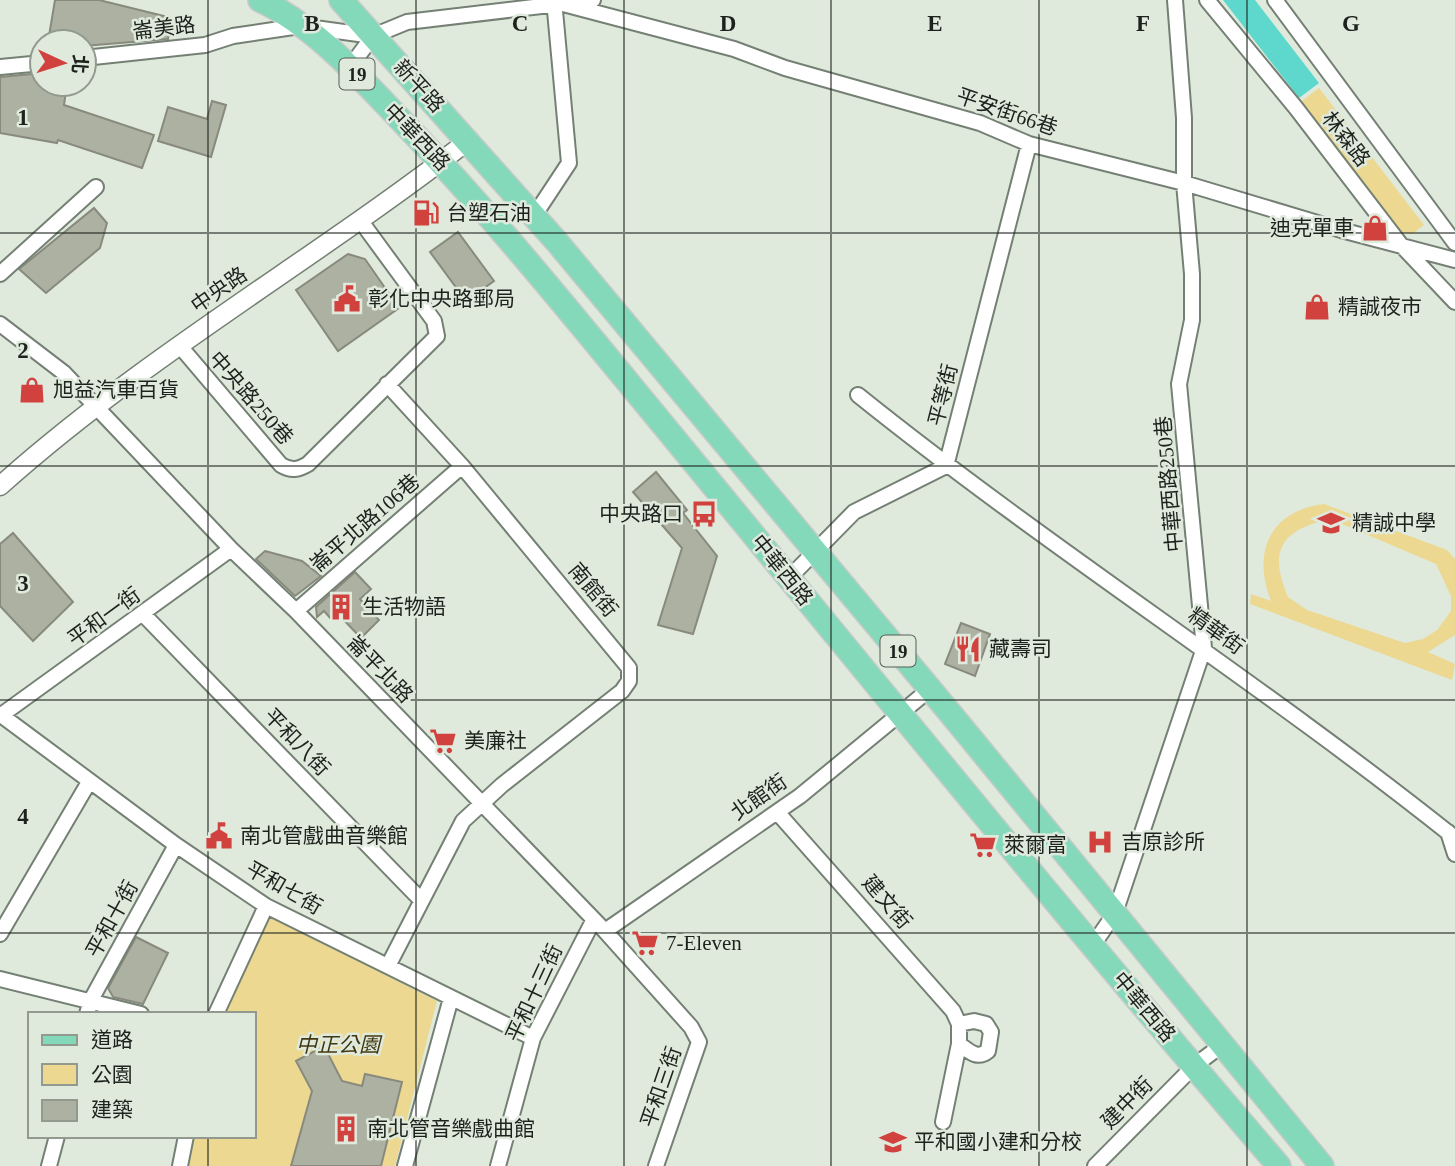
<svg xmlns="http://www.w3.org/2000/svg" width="1455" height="1166" font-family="'Times New Roman','Noto Sans TC',serif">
	<rect width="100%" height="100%" fill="#dfeadd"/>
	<path fill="#ecd890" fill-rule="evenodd" d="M1319,88L1424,225L1412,234L1395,231L1298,104Z
		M1324,504L1447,550L1455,559V635L1428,652L1455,664L1452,680L1250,604L1251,594L1271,601C1252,553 1269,511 1324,504ZM1330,519L1436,564L1451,596V611L1437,630L1423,639L1405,643L1307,610L1288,597C1268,550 1281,530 1330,519Z
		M270,916L437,1001L395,1166H184L190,1136H254V1014H222Z"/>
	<path fill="#5ed7cc" d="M1223,0H1255L1319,83L1299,98Z"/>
	<path fill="#adb1a1" stroke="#878a7c" stroke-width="2" d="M55,0H99L172,18L168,39L84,46V42H48Z
		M42,73V84H67L64,105L154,135L142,168L58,140L57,143L0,133V77Z
		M212,101L226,105L211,157L158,141L168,107L207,119Z
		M94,208L107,223L100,248L46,293L19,269Z
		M458,232L494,281L466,301L430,252Z
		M348,254L365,259L399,308L338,351L296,290Z
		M656,472L687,510L683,513L717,556L693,634L658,625L682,548L633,492Z
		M13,533L73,602L33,641L0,606V544Z
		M265,551L302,561L321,576L295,596L256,559Z
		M355,572L371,589L360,599L379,620L361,638L338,614L332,620L324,611L317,617L316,607Z
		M961,623L990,634L975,676L945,664Z
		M136,937L168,953L143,1004L113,997L108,988Z
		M324,1046L342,1081L362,1086L365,1074L402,1082L381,1166H291L312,1091L296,1061Z"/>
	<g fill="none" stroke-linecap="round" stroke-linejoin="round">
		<g stroke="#758074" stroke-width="18">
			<path id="minor" d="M548,0L734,49L785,68L980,123L1029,144L1184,183L1341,230L1455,260
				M1207,0L1296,108L1401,245L1455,302
				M1275,0L1455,243
				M84,58L205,45L233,36L300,26L373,36
				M0,67L42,63
				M350,67L373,36L407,22L593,0
				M534,216L569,163L554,0
				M0,274L96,187
				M0,324L64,373L231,549L296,611L605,931L691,1027L699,1042L656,1166
				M179,345L281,465C291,471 298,470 308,464L437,336L434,321L360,220
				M387,384L462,466L629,668V681L622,691L502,785L463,821L388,966
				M858,395C1051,550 1261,683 1455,838
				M789,578L854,512L946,466L1029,144
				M296,611L462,466
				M144,615L420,899
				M1,715L176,845L266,906L533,1038
				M0,716L231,549
				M777,812L953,1011L959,1024
				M1448,832L1455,854
				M605,931L800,796L930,689
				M0,934L89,782
				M1093,945L1115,913L1204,648L1179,384L1192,320V274L1184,183V118L1175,0
				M0,979L141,1014
				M87,1014L91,1000L176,845
				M216,1014L266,906
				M943,1122L959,1044V1024L974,1021L986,1024L991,1032L988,1051C977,1060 969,1051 959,1044
				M49,1166L57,1136
				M180,1166L186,1136
				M405,1166L451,998
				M498,1166L533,1038L593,921
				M1095,1166L1194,1066L1222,1045"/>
		</g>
		<g stroke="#758074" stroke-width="21">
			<path id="tertiary" d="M0,486C145,356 316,259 469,140"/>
		</g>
		<g stroke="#c9cac9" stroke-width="26">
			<path id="primary" d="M260,0C313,25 357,74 396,115C483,205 562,302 641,398C853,655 1062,914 1279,1166
				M341,0L557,242L955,719L1322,1166"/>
		</g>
		<use href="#minor" stroke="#fff" stroke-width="14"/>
		<use href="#tertiary" stroke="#fff" stroke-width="18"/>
		<use href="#primary" stroke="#84d9bb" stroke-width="23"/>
	</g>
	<path fill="none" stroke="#1e221d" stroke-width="2" stroke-opacity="0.55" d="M208,0V1014M416,0V1166M624,0V1166M831,0V1166M1039,0V1166M1247,0V1166M0,233H1455M0,466H1455M0,700H1455M0,933H1455M208,1136V1166"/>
	<defs>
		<g id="fuel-bare" transform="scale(2.1)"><path d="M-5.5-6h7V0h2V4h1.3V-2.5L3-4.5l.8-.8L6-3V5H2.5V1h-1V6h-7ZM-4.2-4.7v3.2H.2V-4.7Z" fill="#d1423e" stroke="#dfeadd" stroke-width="2.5" paint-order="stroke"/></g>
		<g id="shop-bare" transform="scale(2.1)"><path d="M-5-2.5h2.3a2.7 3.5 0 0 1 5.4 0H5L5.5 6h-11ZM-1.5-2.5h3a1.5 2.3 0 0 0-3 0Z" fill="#d1423e" stroke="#dfeadd" stroke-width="2.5" paint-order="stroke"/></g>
		<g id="civic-bare" transform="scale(2.1)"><path d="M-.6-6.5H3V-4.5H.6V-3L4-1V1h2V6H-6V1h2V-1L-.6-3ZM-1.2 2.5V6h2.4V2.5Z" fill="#d1423e" stroke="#dfeadd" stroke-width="2.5" paint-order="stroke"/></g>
		<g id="bus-bare" transform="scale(2.1)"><path d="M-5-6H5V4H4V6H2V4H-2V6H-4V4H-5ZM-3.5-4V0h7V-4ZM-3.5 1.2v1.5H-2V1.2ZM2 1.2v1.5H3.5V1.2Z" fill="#d1423e" stroke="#dfeadd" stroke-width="2.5" paint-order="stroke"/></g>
		<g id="school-bare" transform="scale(2.1)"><path d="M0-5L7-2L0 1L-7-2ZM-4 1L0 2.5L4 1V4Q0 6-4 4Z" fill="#d1423e" stroke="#dfeadd" stroke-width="2.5" paint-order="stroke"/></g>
		<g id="building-bare" transform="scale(2.1)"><path d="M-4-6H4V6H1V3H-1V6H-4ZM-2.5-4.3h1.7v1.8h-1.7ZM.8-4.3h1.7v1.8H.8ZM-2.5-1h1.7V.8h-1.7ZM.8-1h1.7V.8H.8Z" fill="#d1423e" stroke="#dfeadd" stroke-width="2.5" paint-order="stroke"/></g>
		<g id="restaurant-bare" transform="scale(2.1)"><path d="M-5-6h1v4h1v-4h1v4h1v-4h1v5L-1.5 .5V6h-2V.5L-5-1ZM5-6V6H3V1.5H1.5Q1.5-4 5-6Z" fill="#d1423e" stroke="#dfeadd" stroke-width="2.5" paint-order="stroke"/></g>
		<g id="supermarket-bare" transform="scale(2.1)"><path d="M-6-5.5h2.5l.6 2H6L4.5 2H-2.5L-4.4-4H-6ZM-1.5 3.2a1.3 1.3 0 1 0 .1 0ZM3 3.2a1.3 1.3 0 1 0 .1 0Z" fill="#d1423e" stroke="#dfeadd" stroke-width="2.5" paint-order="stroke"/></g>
		<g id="hospital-bare" transform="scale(2.1)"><path d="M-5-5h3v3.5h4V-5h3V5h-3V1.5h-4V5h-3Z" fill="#d1423e" stroke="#dfeadd" stroke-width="2.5" paint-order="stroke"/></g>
	</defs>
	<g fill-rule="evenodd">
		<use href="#fuel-bare" x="426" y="213"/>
		<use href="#shop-bare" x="1375" y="228"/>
		<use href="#civic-bare" x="347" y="299"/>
		<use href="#shop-bare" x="1317" y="307"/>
		<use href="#shop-bare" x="32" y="390"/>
		<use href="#bus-bare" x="704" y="514"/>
		<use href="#school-bare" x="1331" y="523"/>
		<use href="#building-bare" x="341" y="607"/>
		<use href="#restaurant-bare" x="968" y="649"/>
		<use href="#supermarket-bare" x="443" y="741"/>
		<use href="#civic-bare" x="219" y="836"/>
		<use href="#hospital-bare" x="1100" y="842"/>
		<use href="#supermarket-bare" x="983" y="845"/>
		<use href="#supermarket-bare" x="645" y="943"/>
		<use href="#building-bare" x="346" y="1129"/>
		<use href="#school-bare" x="893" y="1142"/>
	</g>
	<g text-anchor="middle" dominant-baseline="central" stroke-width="5" stroke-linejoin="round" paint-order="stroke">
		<g fill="#dfeadd" stroke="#585e57" stroke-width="2">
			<rect x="339.5" y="58.5" width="35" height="31" rx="5"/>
			<rect x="880.5" y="635.5" width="35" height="31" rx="5"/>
		</g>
		<g font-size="19" font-weight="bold" fill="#1e221d">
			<text x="357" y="74">19</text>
			<text x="898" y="651">19</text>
		</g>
		<g font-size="21" fill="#1e221d" stroke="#dfeadd">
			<text transform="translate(164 28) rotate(-7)">崙美路</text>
			<text transform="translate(419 86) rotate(47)">新平路</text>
			<text transform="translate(1007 112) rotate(19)">平安街66巷</text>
			<text transform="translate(417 137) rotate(46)">中華西路</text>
			<text transform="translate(1346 139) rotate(52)">林森路</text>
			<text transform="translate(219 290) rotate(-35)">中央路</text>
			<text transform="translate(943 395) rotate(-76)">平等街</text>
			<text transform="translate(251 398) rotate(49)">中央路250巷</text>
			<text transform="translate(1169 484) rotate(-95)">中華西路250巷</text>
			<text transform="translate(365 523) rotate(-41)">崙平北路106巷</text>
			<text transform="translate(782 570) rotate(51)">中華西路</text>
			<text transform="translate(593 590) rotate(50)">南館街</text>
			<text transform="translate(104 617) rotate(-36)">平和一街</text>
			<text transform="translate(1216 631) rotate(36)">精華街</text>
			<text transform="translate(380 669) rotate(46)">崙平北路</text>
			<text transform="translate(297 742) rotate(46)">平和八街</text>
			<text transform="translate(759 797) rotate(-35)">北館街</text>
			<text transform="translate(284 888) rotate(30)">平和七街</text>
			<text transform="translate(887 902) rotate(49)">建文街</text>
			<text transform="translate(112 919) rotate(-61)">平和十街</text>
			<text transform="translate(534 993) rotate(-65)">平和十三街</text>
			<text transform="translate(1144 1007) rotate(50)">中華西路</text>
			<text transform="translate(661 1087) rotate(-71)">平和三街</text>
			<text transform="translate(1127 1103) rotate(-45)">建中街</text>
		</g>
		<g font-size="21" fill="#1e221d" stroke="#dfeadd" text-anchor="start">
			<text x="447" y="213">台塑石油</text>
			<text x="1354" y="228" text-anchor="end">迪克單車</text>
			<text x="368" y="299">彰化中央路郵局</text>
			<text x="1338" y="307">精誠夜市</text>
			<text x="53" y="390">旭益汽車百貨</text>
			<text x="683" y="514" text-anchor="end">中央路口</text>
			<text x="1352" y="523">精誠中學</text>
			<text x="362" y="607">生活物語</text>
			<text x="989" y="649">藏壽司</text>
			<text x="464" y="741">美廉社</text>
			<text x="240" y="836">南北管戲曲音樂館</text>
			<text x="1121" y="842">吉原診所</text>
			<text x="1004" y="845">萊爾富</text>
			<text x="666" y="943">7-Eleven</text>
			<text x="367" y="1129">南北管音樂戲曲館</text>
			<text x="914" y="1142">平和國小建和分校</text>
		</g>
		<g font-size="21" font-style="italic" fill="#413812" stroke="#dfeadd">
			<text x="338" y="1045">中正公園</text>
		</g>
	</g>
	<g font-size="23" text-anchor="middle" font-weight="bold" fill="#1e221d" stroke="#dfeadd" stroke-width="5" stroke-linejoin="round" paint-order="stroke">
		<text x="312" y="31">B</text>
		<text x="520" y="31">C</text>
		<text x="728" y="31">D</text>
		<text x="935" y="31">E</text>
		<text x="1143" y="31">F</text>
		<text x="1351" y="31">G</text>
		<text x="23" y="125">1</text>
		<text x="23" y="358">2</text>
		<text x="23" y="591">3</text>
		<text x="23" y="824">4</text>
	</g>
	<rect x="28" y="1012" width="228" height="126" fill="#dfeadd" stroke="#929a90" stroke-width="2"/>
	<rect x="42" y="1035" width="35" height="10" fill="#84d9bb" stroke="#929a90" stroke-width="2"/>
	<text x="91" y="1047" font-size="21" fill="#1e221d">道路</text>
	<rect x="42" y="1064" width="35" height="21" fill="#ecd890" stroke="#929a90" stroke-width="2"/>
	<text x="91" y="1082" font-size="21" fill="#1e221d">公園</text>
	<rect x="42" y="1100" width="35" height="21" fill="#adb1a1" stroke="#929a90" stroke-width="2"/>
	<text x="91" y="1117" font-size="21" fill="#1e221d">建築</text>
	<g transform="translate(63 63) rotate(94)"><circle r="33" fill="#dfeadd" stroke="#929a90" stroke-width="2"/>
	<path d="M0-5L12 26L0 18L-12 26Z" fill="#d1423e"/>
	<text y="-10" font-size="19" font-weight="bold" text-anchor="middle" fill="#1e221d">北</text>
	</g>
</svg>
